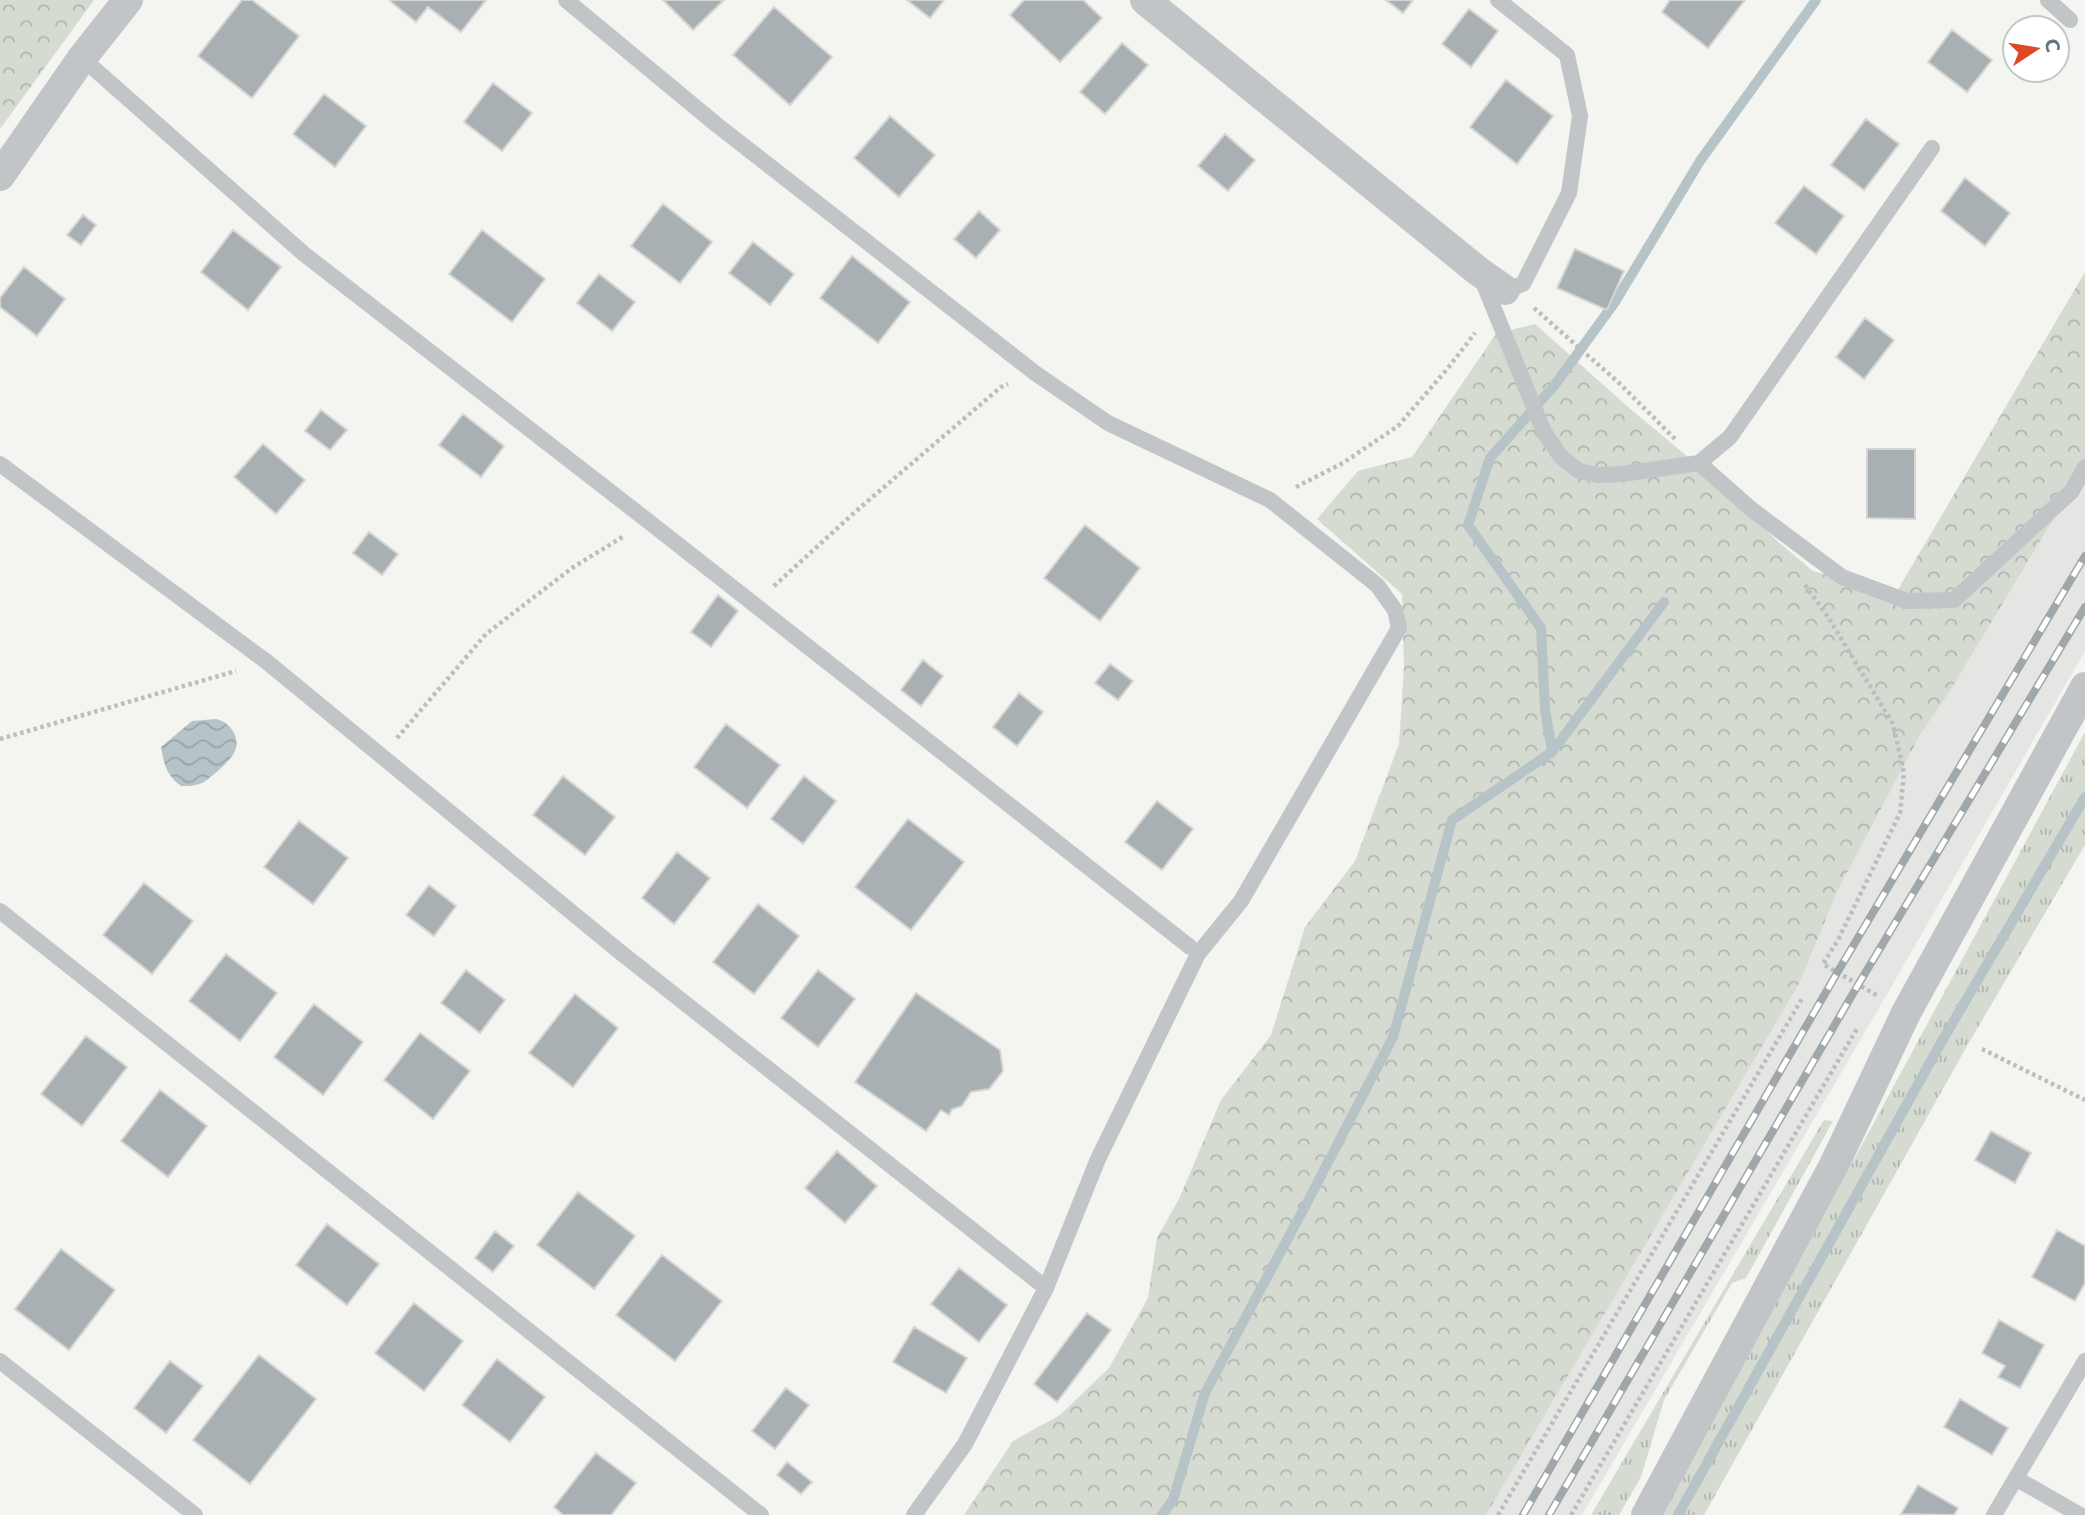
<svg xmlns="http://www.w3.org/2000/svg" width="2085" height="1515" font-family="Commissioner,sans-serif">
	<defs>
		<pattern id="grass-tufts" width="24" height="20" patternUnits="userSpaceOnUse" patternTransform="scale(1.75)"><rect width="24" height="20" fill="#d5dbd1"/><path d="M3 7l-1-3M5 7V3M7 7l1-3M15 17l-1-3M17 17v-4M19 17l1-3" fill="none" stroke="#b0b6af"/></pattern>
		<pattern id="forest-crowns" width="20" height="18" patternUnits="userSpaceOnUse" patternTransform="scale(1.75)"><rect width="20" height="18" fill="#d5dbd1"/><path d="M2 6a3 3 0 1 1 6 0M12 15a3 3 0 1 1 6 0" fill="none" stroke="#b0b6af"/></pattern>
		<pattern id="water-waves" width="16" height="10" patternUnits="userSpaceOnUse" patternTransform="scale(1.75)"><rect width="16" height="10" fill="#b7c4c7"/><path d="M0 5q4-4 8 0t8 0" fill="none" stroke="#98a4a7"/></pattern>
	</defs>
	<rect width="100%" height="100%" fill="#f4f4f0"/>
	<path fill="#e5e5e4" d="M2085,467V651L1868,1027L1582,1515H1486L1799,984L1838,890L1920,735L1953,686Z"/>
	<path fill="url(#grass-tufts)" d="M2085,732V845L1967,1046L1704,1515H1662Z
		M1824,1120L1833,1121L1746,1278L1732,1283L1664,1400L1641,1477L1619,1515H1591Z"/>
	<path fill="url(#forest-crowns)" d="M0,0H94L0,129Z
		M2085,272V467L1953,686L1920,735L1838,890L1799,984L1486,1515H964L1013,1441L1060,1415L1109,1368L1148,1298L1157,1238L1179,1199L1221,1100L1271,1035L1305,927L1355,861L1399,744L1404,668L1402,594L1317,519L1358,471L1412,457L1496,334L1535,324L1628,407L1718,482L1777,541L1813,571L1862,584L1893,598Z"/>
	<path fill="url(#water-waves)" d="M216,719C230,722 242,738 234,753C231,760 210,779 202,783C195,786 188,786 181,786C166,775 164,764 161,747L192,721Z"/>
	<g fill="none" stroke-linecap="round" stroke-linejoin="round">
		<path stroke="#b7c4c7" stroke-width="10" d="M1552,752L1545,709L1541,628L1468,525L1490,458L1554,386L1615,302L1700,161L1816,0
			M1162,1515L1173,1500L1205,1393L1309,1199L1393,1037L1452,820L1552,752L1664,602
			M1678,1515L1942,1041L2085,797"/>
	</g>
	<path fill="#a8b0b4" stroke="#d5d5d3" stroke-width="2" d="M242,0H252L299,36L252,98L198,56Z
		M391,0H486L461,32L428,7L416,22L390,1Z
		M663,0H724L693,30Z
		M907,0H944L930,18Z
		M1024,0H1083L1102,18L1060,62L1010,15Z
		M1386,0H1413L1403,13Z
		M1670,0H1745L1708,48L1662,12Z
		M774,7L832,57L790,105L733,55Z
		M1469,9L1498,31L1471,67L1442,44Z
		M1952,30L1992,60L1967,92L1928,62Z
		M1122,43L1148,65L1105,114L1080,92Z
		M1506,80L1553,116L1517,164L1470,127Z
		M493,83L532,113L502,151L464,122Z
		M324,94L366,126L335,167L293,134Z
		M890,116L935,155L899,197L854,158Z
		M1866,119L1899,144L1864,190L1831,165Z
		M1225,134L1255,160L1228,191L1198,166Z
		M1965,178L2010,213L1985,246L1941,211Z
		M1804,186L1844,216L1816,254L1775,223Z
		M663,204L712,242L680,283L631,246Z
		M979,211L1000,230L976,258L954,239Z
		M83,215L96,225L81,245L67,235Z
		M233,230L281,267L248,310L201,272Z
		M482,230L545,279L512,322L449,274Z
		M753,242L794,274L770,305L729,273Z
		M1575,249L1624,271L1607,310L1557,288Z
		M852,256L910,302L878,343L820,298Z
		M24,267L65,299L37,336L0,307V298Z
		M599,274L635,302L612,331L577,303Z
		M1865,318L1894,340L1864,379L1836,357Z
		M321,410L347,430L330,450L305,431Z
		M463,414L504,446L481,477L439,445Z
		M263,444L305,480L276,514L234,477Z
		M1867,449H1915V519L1867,518Z
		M1085,525L1140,568L1100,621L1044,578Z
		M369,532L398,554L382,575L353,553Z
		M718,595L738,611L711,647L691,632Z
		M923,660L943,676L921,706L901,690Z
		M1110,664L1133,681L1118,700L1095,683Z
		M1019,693L1043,712L1017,746L993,727Z
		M726,724L780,765L747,808L694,767Z
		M563,776L615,817L585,855L533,815Z
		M804,776L836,801L803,844L771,819Z
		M1157,801L1193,829L1162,870L1125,842Z
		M908,819L964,862L911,930L855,887Z
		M299,821L348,858L313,904L264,867Z
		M677,852L710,878L674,924L642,898Z
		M144,883L193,921L152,974L103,935Z
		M429,885L456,906L434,936L406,915Z
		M758,904L799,936L754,994L713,962Z
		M226,954L277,993L240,1041L189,1001Z
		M466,970L505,1000L480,1033L441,1003Z
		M818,970L855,999L818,1047L781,1018Z
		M916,993L1000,1050L1003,1071L989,1089L971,1092L962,1106L952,1109L949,1115L941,1110L926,1131L855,1082Z
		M575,994L618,1028L573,1087L529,1053Z
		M314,1004L363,1042L323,1095L274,1057Z
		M420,1033L470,1071L433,1119L384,1080Z
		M86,1036L127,1067L82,1126L41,1094Z
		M160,1090L207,1126L168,1177L121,1141Z
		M1991,1131L2031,1153L2015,1183L1975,1160Z
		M837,1151L877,1186L845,1223L805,1188Z
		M578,1192L635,1236L594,1289L537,1245Z
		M327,1224L379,1264L347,1305L296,1265Z
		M2057,1230L2085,1246V1283L2075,1301L2032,1277Z
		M495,1231L514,1246L493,1272L475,1258Z
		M61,1249L115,1290L69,1350L15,1309Z
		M662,1255L722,1301L675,1361L616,1315Z
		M959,1268L1007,1305L979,1342L931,1304Z
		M414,1303L463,1341L424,1391L375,1353Z
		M1087,1313L1111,1330L1057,1402L1034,1384Z
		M1999,1320L2044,1345L2020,1388L1998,1377L2005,1366L1982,1353Z
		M914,1327L967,1358L946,1393L893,1362Z
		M259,1355L316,1399L250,1484L193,1440Z
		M497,1359L545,1397L510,1442L462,1405Z
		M170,1361L203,1386L166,1433L134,1408Z
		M786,1388L809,1405L775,1449L752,1431Z
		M1960,1399L2008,1428L1992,1455L1944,1427Z
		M596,1453L636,1483L611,1515H563L554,1507Z
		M787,1462L812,1482L801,1494L777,1475Z
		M1918,1485L1958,1508L1954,1515L1901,1514Z"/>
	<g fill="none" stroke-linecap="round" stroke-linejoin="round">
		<path stroke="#bbbdbf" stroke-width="4.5" stroke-dasharray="3.5 3.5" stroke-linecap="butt" d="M1534,308L1618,382L1676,440
			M1296,487L1343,463L1398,426L1448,368L1475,333
			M1805,585L1828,617L1893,724L1904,773L1900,813L1838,940L1823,964L1878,996
			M774,586L855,512L1001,387L1008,384
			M397,738L486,634L572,568L624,536
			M0,739L236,671
			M1982,1049L2085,1100
			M1498,1515L1803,997
			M1571,1515L1858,1027"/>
		<path stroke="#c2c5c8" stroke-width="16" d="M566,0L717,125L1035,373L1108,423L1270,500L1377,585L1395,610L1399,628L1241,901L1198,954L1098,1159L1046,1288L965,1444L914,1515
			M1498,0L1567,55L1580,116L1569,193L1523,284L1505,290
			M2048,0L2070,20
			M82,58L304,254L648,521L1190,947
			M1481,277L1544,432L1561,457L1579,471L1598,475L1622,474L1699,463L1730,437L1932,148
			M1699,463L1751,509L1842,577L1907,601L1954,600L2072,491L2085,467
			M0,464L267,662L620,952L1046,1288
			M0,911L761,1515
			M0,1361L195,1515
			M2017,1479L2080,1515
			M1994,1515L2085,1361"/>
		<path stroke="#c2c5c8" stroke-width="30" d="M1145,0L1478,271L1505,290
			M0,176L82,58L128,0
			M1646,1515L1834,1165L1906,1013L2085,687"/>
		<g stroke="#a0a7ab" stroke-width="8">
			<path id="rail" d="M1523,1515L1837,973L2085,556
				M1549,1515L1858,985L2085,607"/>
		</g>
		<use href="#rail" stroke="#fff" stroke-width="5" stroke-dasharray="16" stroke-linecap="butt"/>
	</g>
	<g transform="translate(2036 49) rotate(78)"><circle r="33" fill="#ffffff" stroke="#c1c8cc" stroke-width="2"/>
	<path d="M0-5L12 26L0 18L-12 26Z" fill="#dd4827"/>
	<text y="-10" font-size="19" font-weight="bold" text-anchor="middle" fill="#647580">С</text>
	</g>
</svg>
